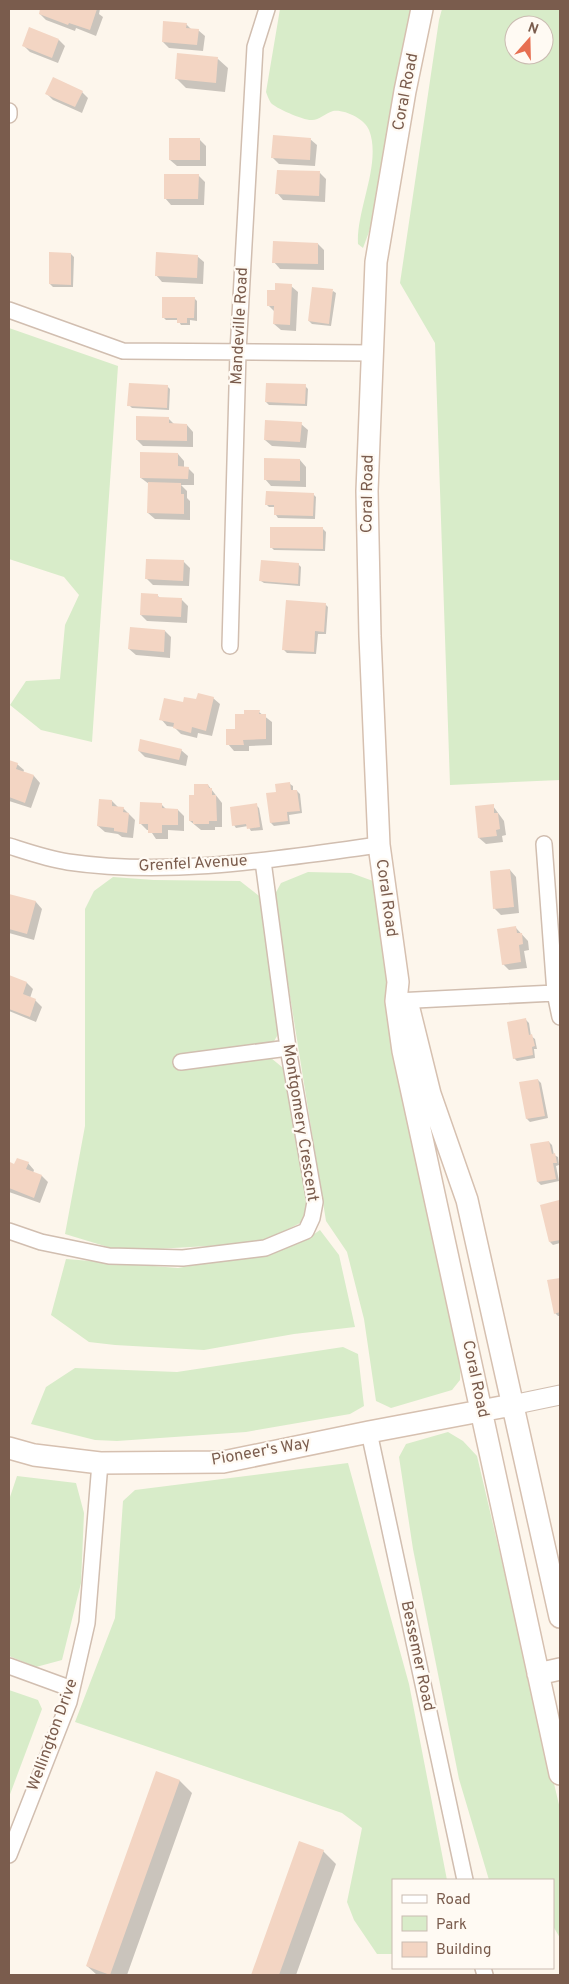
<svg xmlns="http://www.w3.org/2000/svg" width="569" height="1984" font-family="Overpass,sans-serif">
	<rect width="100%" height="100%" fill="#fdf6ec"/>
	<path fill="#d8ecc9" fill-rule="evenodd" d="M280,9H411C391,88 394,172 363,248L358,244C356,210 382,163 369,130C365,119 344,109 333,111C326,113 319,120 312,120C305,121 275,108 271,103C269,100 267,95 266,92Z
		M442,9H560V780L450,785L435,343L400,283L439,20ZM514,25H544V55H514Z
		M9,328L118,366L92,742L41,730L10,705L26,681L60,679L65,625L79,595L64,577L9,559Z
		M308,872L351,873L373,881L390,1002L461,1355L460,1380L452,1390L391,1408L376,1401L364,1319L347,1252L326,1221L274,896L281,883Z
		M113,877L154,880L240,881L263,899L280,1031L273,1043L188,1053L173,1063L179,1071L220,1061L271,1058L288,1072L312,1202L304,1221L261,1243L121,1251L65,1234L85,1126V909L94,891Z
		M320,1230L339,1255L355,1327L294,1334L204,1350L115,1345L89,1342L51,1315L66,1259L178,1268L267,1253L307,1239Z
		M343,1347L358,1354L364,1406L350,1414L246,1432L117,1441L95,1440L31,1424L46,1387L75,1368L177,1372Z
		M448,1432L463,1441L477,1456L560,1809V1938L553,1926V1880H489L459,1779L413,1549L399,1457L406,1444Z
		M348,1463L409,1684L447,1880H393V1954H377L354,1920L347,1902L362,1828L342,1813L75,1722L115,1618L123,1501L135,1490Z
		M17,1476L76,1483L84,1513L81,1583L62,1660L36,1667L9,1656V1500Z
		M9,1690L38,1700L42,1709L9,1797Z"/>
	<path fill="#0003" d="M42,9H100L99,14L103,17L96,36L76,28L75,31L46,20L40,14Z
		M186,24L191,29L198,30L205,36L203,51L169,48L163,42Z
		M59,40L65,46L58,63L30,52L23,45Z
		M218,59L228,68L225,92L186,88L176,78Z
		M82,92L88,98L82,113L53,100L47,94Z
		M310,139L317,145L315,166L279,164L272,157Z
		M200,140L206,146V166H177L170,160Z
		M320,173L326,179L325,202L283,200L277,193Z
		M198,175L205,182L204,205H171L165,198Z
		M318,244L324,250V270L280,269L274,262Z
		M71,254L74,257L73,287H53L50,284Z
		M197,256L204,262L203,284L162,282L156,275Z
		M291,286L298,292L296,331L281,330L274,324L275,312L268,305L276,291Z
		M333,291L336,293L331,326L312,324L309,321Z
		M194,298L197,301V321L190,320V325H181L178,320H166L163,317Z
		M167,386L170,389L169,410L132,408L129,405Z
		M305,386L308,389L307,406L269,405L266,402Z
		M168,418L175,425H187L193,432V447L143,446L137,440Z
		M301,424L308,430L306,448L272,446L265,440Z
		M178,454L184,461V468H188L194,474V485H181L187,491V498L190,501V520L155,519L148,513L149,484L141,478Z
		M300,460L306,467V487L271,486L265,479Z
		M313,494L316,497L315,519L278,518L276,515V507H269L266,504Z
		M323,529L326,532L325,551L274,550L271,547Z
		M183,561L190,568L189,586L153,585L147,579Z
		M298,564L301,567L300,586L264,583L261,581Z
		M157,595L160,598L181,599L188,606L187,623L147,621L141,615Z
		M325,604L328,607L326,634H318L316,654L287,653L284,650Z
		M165,631L171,637L170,658L136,655L129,649Z
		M213,698L220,704L212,736L198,733L197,738L181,734L174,727L167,726L161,719L184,704Z
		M259,712L272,722V745L249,746V751H234L228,744L245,715Z
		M181,750L188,756L186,766L145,757L139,751Z
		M9,761L17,764L24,770L23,773L34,776L40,783L31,808L9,801Z
		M290,784L293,786V791H297L300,794L302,813L289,815L290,824L274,826L271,823L277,793Z
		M208,785L222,803V827H215V830H201L190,821L196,796Z
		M112,801L118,807L123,808L135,820L133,838L122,837L118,834L105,832L98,826Z
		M161,804L167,810H178L184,816V831L168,830V839H156L150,830H147L140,823Z
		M256,805L259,808L263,830L251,831L248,826L236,828L234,825Z
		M493,806L504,821L506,835L502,836L503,842L486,844L479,838Z
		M510,870L516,877L519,913L501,915L494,908Z
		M9,895L36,902L42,909L34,940L9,933Z
		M516,928L528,941L529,950L524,951L527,968L509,970L503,964Z
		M9,976L27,983L33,989L30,998L35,1000L42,1007L36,1022L9,1011Z
		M526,1020L529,1023L531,1036L535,1039L537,1049H534L535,1058L517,1061L514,1058Z
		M538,1080L541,1083L548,1118L530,1122L527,1119L521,1083Z
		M549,1142L552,1145L554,1155L558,1157L559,1165L556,1166L559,1181L541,1185L538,1182Z
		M28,1163L34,1170L33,1173L42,1176L48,1182L40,1203L9,1192L10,1164L15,1166Z
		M559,1202L560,1203V1243L553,1245L550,1242Z
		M560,1279V1316H558L555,1313L548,1281Z
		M157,1772L180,1781L192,1793L127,1975H97L87,1966Z
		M300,1842L323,1851L336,1864L296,1975H252Z"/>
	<path fill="#f3d5c3" d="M40,9H97L90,30L69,23L68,25L39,14Z
		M163,21L187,23L186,28L199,29L197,45L162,42Z
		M29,27L59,39L52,58L22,46Z
		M177,53L218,57L216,83L175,79Z
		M53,77L83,91L75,107L45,94Z
		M273,135L311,138L310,160L271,158Z
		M169,138H200V160H169Z
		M277,170L320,171L319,196L275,194Z
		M164,174H199L198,199H164Z
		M273,241L318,243V264L272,263Z
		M49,252L71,253V285L49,284Z
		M156,252L198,255L197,278L155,276Z
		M275,283L292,284L290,325L273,324L274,306H267V290H275Z
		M312,287L333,289L329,324L308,321Z
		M162,297H195L194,318H187V323H177V318H162Z
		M129,383L168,385L167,408L127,406Z
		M266,383L306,384L305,404L265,402Z
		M136,416L169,417V423L187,424V441L136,440Z
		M265,420L302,422L300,442L264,440Z
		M140,452L178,453V466L189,467L188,479L140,478Z
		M264,458L300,459V481L264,480Z
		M148,482L181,483V494H184V514L147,513Z
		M266,491L314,493L313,516L274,515V505H265Z
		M270,527H323V549L270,548Z
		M146,559L184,560L183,581L145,579Z
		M261,560L299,563L298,584L259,581Z
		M141,593L158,594V597L182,598L181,617L140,615Z
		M286,600L326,603L324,632L315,631L314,652L282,650Z
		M130,627L165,630L164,652L128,649Z
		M198,693L214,697L206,731L192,727L191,733L173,728L174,723L159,720L164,698L183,702L184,697L196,699Z
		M244,710H260L259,714H266V739L243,740L244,745H226V729H235V714H244Z
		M140,739L182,749L179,760L138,751Z
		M9,760L18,763L16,769L34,775L25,803L9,797Z
		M290,782L291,790H297L300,811L287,812L288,821L270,823L266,793L276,792L275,784Z
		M194,784H208L209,788H212V795H216L217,821H209V824H193V821H189V795H194Z
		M99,799L112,800V806L124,807L123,812L129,813L127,833L114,831V828L97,826Z
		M140,802L162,803V808L178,809V825H162V833H148V824H139Z
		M257,803L260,827L247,829L246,824L232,826L230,807Z
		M494,804V813H498L500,829L496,830L497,836L478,838L475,806Z
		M510,869L514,907L493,909L490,871Z
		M9,894L36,901L27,934L9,929Z
		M516,926L517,933H522L523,944L519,945L521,962L502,965L497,929Z
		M9,975L27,982L23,994L36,999L30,1017L9,1009Z
		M526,1018L529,1035L532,1034L535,1046L532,1047L533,1055L513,1059L507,1022Z
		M538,1079L545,1116L526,1119L519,1082Z
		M549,1141L552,1154L555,1153L557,1163H553L556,1179L537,1182L530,1144Z
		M17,1158L29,1162L26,1169L42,1175L34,1198L9,1188V1165L10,1162L14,1164Z
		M559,1200L560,1240L549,1242L540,1205Z
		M560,1278V1312L554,1314L547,1280Z
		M156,1771L180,1780L110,1975L86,1966Z
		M299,1841L324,1850L279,1975H251Z"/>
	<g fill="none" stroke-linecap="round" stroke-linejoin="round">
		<g stroke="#d1beb0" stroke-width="18">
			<path id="minor" d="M9,111V115
				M9,310L123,351L372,353
				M230,646L238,352L255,47L267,9
				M544,844L555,993L560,1017
				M9,846C28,852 48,859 68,862C171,877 276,859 379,845
				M396,1001L555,993
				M181,1062L288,1048
				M9,1231L41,1242L109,1256L183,1258L265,1248L306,1231L312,1218L315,1202L288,1048L263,861
				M369,1432L465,1880
				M9,1666L72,1689
				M9,1855L69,1702L87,1623L100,1463
				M483,1968L485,1975"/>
		</g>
		<g stroke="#d1beb0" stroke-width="21">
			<path id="tertiary" d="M512,1405L560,1395"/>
		</g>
		<g stroke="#d6c0b0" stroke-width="24">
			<path id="secondary" d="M422,9L405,91L376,262L367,491L370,636L379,845L398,982L396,1001L403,1051L560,1774
				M409,1009L430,1094L467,1200L560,1617
				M9,1448L34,1455L100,1463L223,1462L369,1432L512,1405
				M538,1674L560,1669"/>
		</g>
		<use href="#minor" stroke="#fff" stroke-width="15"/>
		<use href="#tertiary" stroke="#fff" stroke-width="19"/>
		<use href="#secondary" stroke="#fff" stroke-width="21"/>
	</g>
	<g text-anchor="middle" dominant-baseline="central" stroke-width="4.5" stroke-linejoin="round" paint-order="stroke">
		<g font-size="16" fill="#7a5c4d" stroke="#fffaf3">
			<text transform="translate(406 92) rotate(-79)">Coral Road</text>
			<text transform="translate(240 326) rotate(-87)">Mandeville Road</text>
			<text transform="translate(368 494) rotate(-89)">Coral Road</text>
			<text transform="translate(193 864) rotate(-3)">Grenfel Avenue</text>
			<text transform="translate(386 898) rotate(82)">Coral Road</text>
			<text transform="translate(300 1123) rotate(81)">Montgomery Crescent</text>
			<text transform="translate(475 1379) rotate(78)">Coral Road</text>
			<text transform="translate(261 1452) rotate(-10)">Pioneer's Way</text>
			<text transform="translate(417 1656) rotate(78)">Bessemer Road</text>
			<text transform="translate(53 1735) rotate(-70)">Wellington Drive</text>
		</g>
	</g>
	<rect width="569" height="1984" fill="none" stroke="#7a5c4d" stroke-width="20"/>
	<rect x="392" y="1879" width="162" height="90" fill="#fffaf3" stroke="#cabbb1"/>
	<rect x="402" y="1895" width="25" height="8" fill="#ffffff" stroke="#cabbb1"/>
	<text x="436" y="1904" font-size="15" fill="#7a5c4d">Road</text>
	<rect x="402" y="1916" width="25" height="15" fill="#d8ecc9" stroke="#cabbb1"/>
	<text x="436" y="1929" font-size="15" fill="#7a5c4d">Park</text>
	<rect x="402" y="1942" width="25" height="15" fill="#f3d5c3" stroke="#cabbb1"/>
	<text x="436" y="1954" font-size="15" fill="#7a5c4d">Building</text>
	<g transform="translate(529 40) rotate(20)"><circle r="24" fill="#fffaf3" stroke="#cabbb1"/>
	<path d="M0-4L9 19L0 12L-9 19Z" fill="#e76f51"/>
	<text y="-8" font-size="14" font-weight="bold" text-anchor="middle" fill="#7a5c4d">N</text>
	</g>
</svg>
